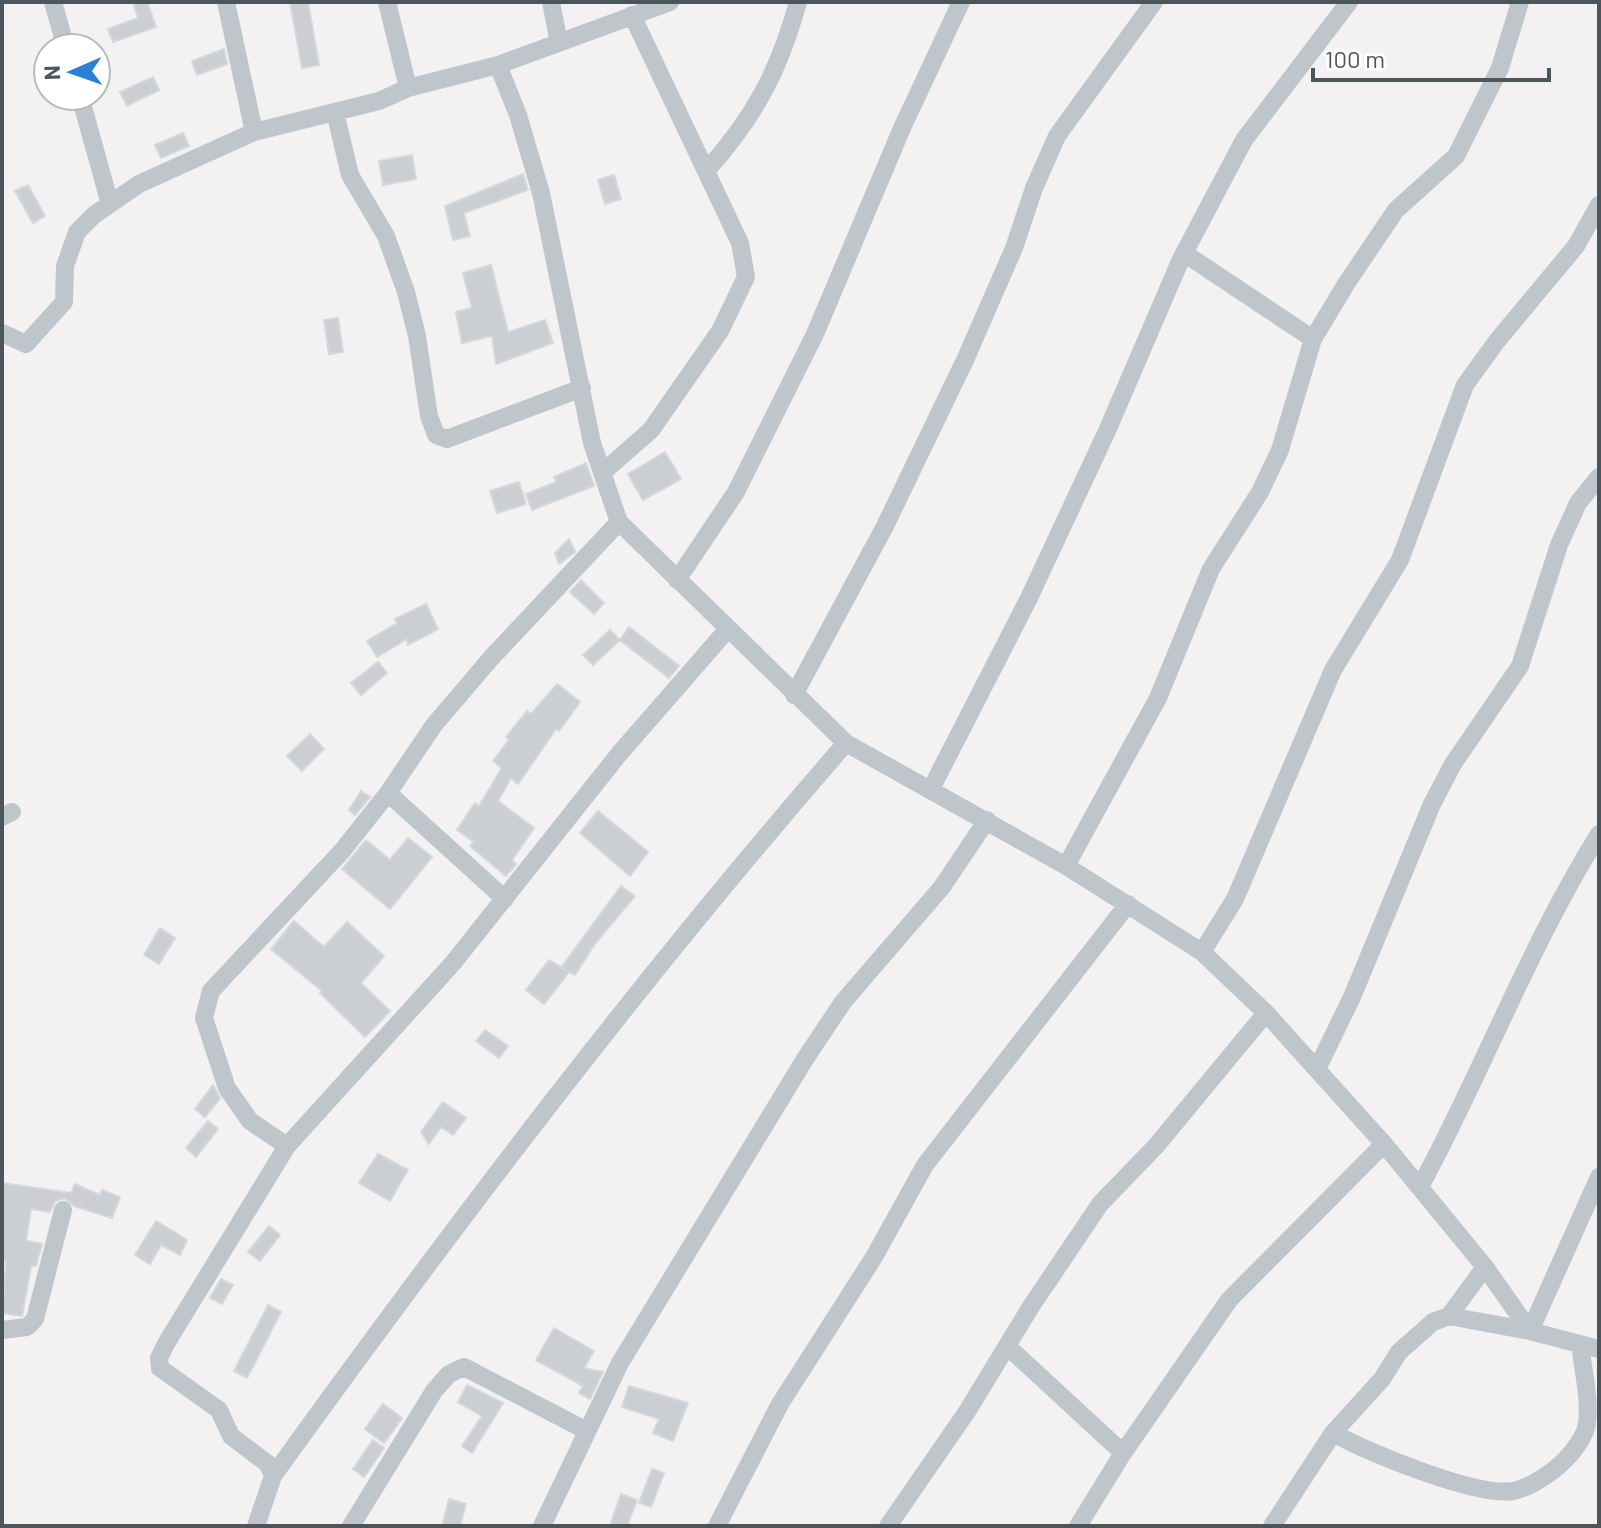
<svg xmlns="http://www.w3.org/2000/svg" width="1601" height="1528" font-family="Barlow,sans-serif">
	<rect width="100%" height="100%" fill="#f3f1f1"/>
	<path fill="#cbced2" stroke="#d5d7db" stroke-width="2" d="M133,2H147L156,27L113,42L108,29L138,18Z
		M290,2H308L319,65L302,68Z
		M224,49L227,64L197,75L192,61Z
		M153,77L159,90L127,106L120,92Z
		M183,133L189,146L161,158L155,145Z
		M412,155L416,179L383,185L379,161Z
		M523,174L528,190L464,213L470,236L453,240L445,206Z
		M614,175L621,199L605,204L598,180Z
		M28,185L45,216L33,223L15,191Z
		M491,265L508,332L545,320L553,343L496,364L492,336L462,343L456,312L472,308L463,273Z
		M338,318L343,352L329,354L324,320Z
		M665,452L681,479L643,500L628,474Z
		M586,463L594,486L532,510L526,494L556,482L554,477Z
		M519,482L526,504L497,513L490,491Z
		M569,539L575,552L559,564L555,553Z
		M581,580L604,603L594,614L570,592Z
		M426,604L438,629L408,645L407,639L377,657L367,641L397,623L395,619Z
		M629,627L679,666L669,678L620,640Z
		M610,630L620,640L593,665L583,655Z
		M378,662L387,673L361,695L351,683Z
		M557,684L580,702L559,731L556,729L518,784L511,778L498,801L534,828L512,860L516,864L506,876L470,846L474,842L457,830L475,803L479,806L502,768L493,761L509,740L506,737L527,711L531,714Z
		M310,734L324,749L302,771L287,756Z
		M361,791L370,797L355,815L349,810Z
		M598,811L648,852L630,876L580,833Z
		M408,838L432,857L390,909L342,869L366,840L390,860Z
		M621,886L635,896L594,945L575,975L561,968Z
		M294,921L324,947L347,922L384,956L361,983L390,1011L365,1037L320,993L322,991L271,949Z
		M160,928L175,938L159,964L144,955Z
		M549,960L569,972L544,1004L526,990Z
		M485,1030L508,1046L499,1058L476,1041Z
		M213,1085L220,1098L205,1117L195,1109Z
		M443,1102L466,1118L453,1135L441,1127L429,1144L421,1132Z
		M208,1121L218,1129L196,1157L186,1148Z
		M378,1154L408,1170L390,1201L359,1183Z
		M2,1183L71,1193L75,1184L100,1195L102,1190L120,1197L112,1218L74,1206L65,1198L55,1201L50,1212L31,1209L26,1241L42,1244L36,1266H31L22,1316L2,1313L6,1262L2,1260Z
		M156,1221L187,1240L180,1255L161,1245L150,1264L135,1255Z
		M269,1226L280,1235L260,1261L248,1252Z
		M221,1279L233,1285L222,1304L210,1298Z
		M268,1305L281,1312L247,1378L234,1371Z
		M554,1328L594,1351L584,1368L603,1372L590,1399L579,1393L583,1386L536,1360Z
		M467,1385L503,1403L472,1453L462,1446L482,1416L458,1402Z
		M629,1386L688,1403L673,1441L653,1433L659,1419L622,1407Z
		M383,1404L402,1418L384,1443L365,1429Z
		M373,1440L384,1448L364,1477L353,1469Z
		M652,1469L664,1473L651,1507L639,1503Z
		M621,1494L637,1500L627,1526H610Z
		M449,1499L466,1504L460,1526H442Z"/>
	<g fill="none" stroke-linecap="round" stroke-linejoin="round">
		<path stroke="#bec6cc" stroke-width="18" d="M53,2L66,48
			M226,2L254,132
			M387,2L408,88
			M551,2L559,43
			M498,65L518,115L541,193L592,443L619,522L846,743L1066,866L1202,952L1266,1013L1384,1144L1485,1267L1530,1331
			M80,96L110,204
			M335,112L350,175L386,236L406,292L417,336L429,416L436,435L447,439L582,388
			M706,171C754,118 779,71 798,2
			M1184,253L1313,339
			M2,333L26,344L64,302L65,266L77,232L94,215L139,184L254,132L379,101L408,88L498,65L670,2
			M602,473L651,430L720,331L746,277L740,243L632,15
			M677,580L736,492L815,334L902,128L961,2
			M794,695L885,526L966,358L1014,248L1034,188L1057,136L1154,2
			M931,789L1029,598L1107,431L1181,259L1244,140L1349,2
			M388,793L505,899
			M2,817L12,812
			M1066,866L1158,698L1211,569L1260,492L1280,450L1313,339L1346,284L1396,210L1456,156L1500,68L1520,2
			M1202,952L1235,899L1333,670L1400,560L1465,385L1497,341L1576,246L1599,205
			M1318,1067L1352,997L1432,804L1453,764L1520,666L1559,545L1578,503L1599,477
			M287,1146L250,1121L227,1088L204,1018L211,991L342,851L388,793L434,725L492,657L619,522
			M1420,1187C1483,1071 1529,946 1599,834
			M1449,1316L1485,1267
			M2,1330L27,1327L35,1319L63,1210
			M1530,1331L1599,1177
			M1007,1346L1123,1453
			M1333,1433C1368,1452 1475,1497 1513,1491C1530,1488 1553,1472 1565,1460C1574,1451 1585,1436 1587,1424C1590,1398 1583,1370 1580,1344
			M273,1476C454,1225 642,977 846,743
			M256,1526L273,1476L268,1464L231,1436L219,1410L160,1368L159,1358L167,1342L287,1146L453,963L619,754L727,630
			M351,1526L434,1391L449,1374L464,1367L587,1431
			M542,1526L620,1363L805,1059L843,1002L942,887L987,820
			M717,1526L780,1404L874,1257L925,1165L1128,904
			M888,1526L968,1410L1030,1308L1100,1204L1156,1146L1266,1013
			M1078,1526L1123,1453L1229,1300L1384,1144
			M1272,1526L1333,1433L1382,1379L1399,1352L1433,1322L1449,1316L1530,1331L1599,1349"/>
	</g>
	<rect width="1601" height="1528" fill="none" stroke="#4a555c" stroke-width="8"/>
	<g transform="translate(72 72) rotate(268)"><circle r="38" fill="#ffffff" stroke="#b7bbbe" stroke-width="2"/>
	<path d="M0-6L14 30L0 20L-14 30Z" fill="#2b80d3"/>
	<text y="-12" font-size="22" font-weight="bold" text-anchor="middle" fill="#4a555c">N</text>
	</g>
	<path d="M1313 68v12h236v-12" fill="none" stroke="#4a555c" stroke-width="4"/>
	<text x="1325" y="68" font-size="24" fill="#4a555c" stroke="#ffffff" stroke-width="6" paint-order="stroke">100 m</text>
</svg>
